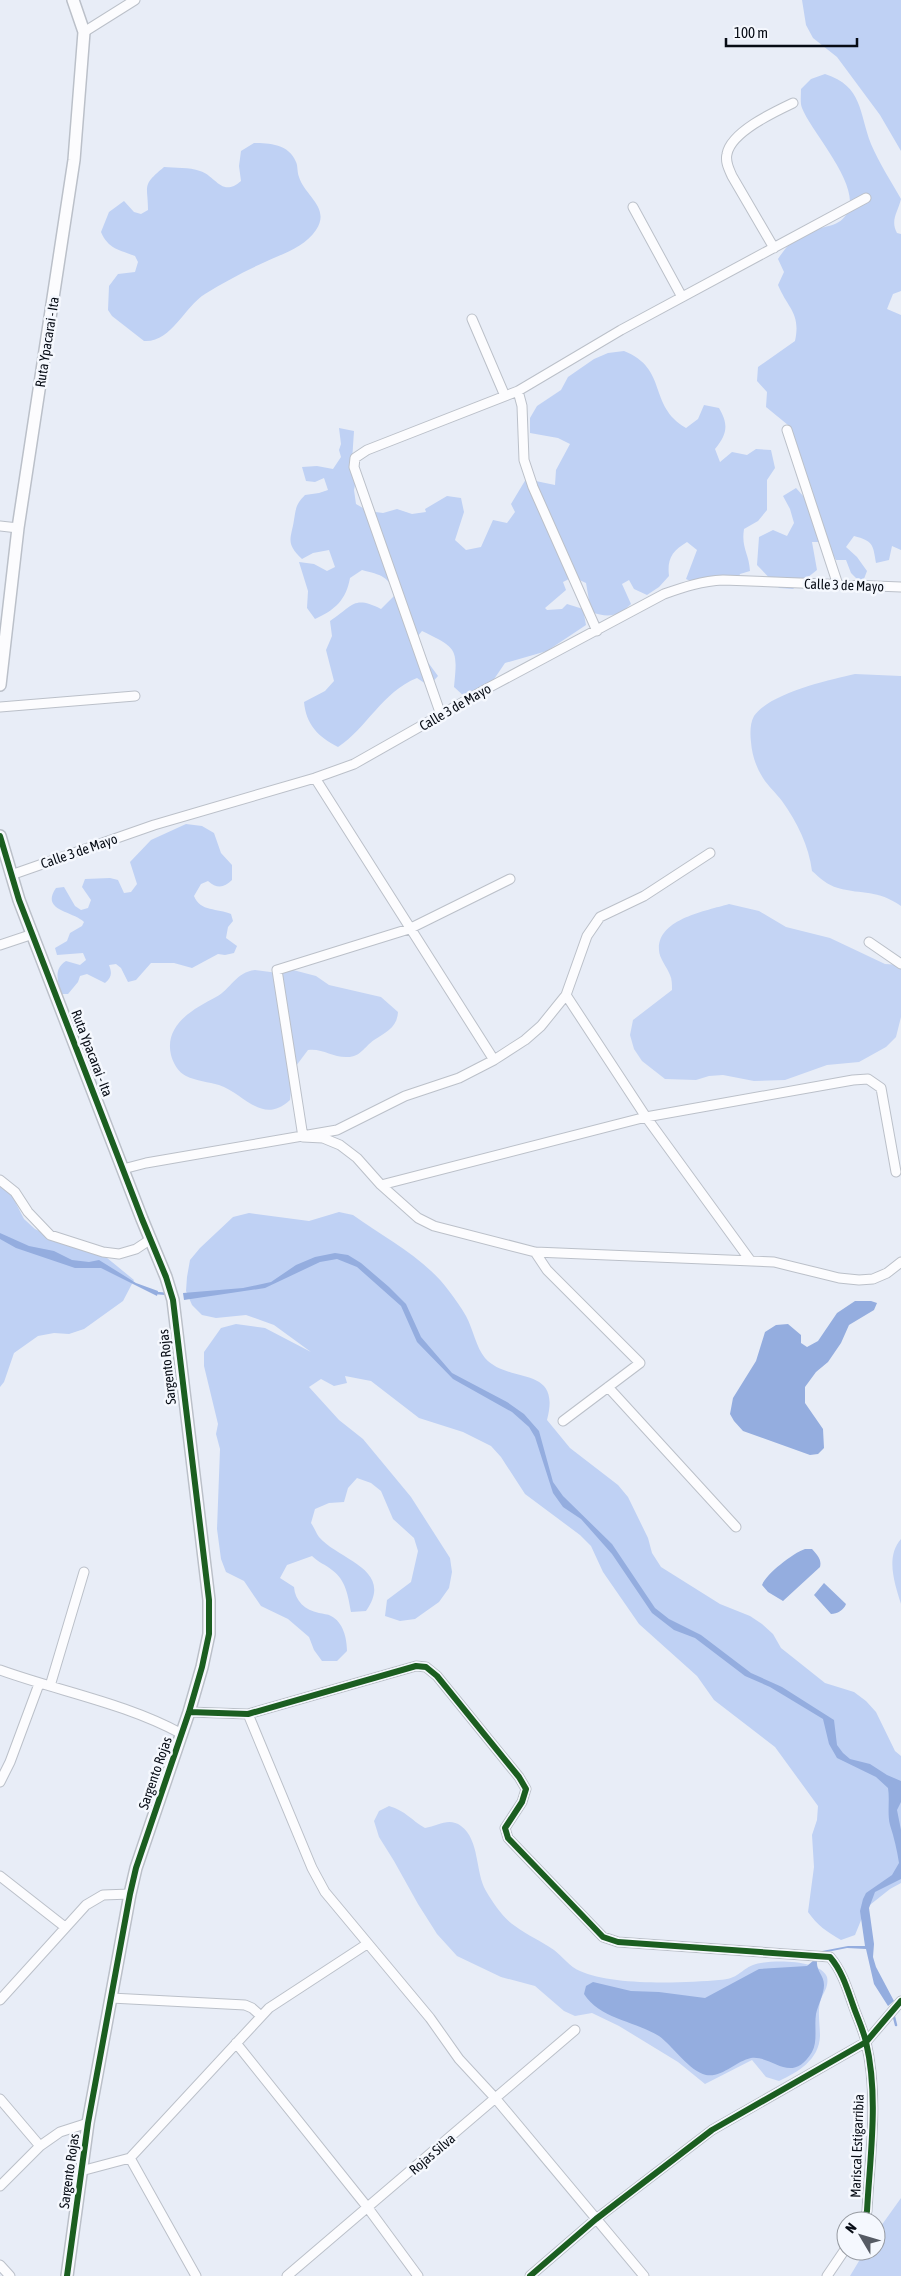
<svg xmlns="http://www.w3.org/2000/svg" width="901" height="2276" font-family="'Asap Condensed',sans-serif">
	<rect width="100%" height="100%" fill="#e8edf7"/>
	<path fill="#c4d4f4" d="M855,674L901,676V906C877,889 863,895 838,888C827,885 820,878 812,871C809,846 797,822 782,801C776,793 768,786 763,778C756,767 752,755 751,742C750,734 750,723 754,716C770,693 829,680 855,674Z
		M729,904L759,911L786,927L830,938L885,964L901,965V1017L896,1037L886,1047L859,1062L827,1065L785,1080L754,1081L723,1075L709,1076L696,1080L665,1079L642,1061L634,1049L630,1035L633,1020L672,990C672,985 672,979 670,975C667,967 659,958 659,950C657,919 706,911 729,904Z
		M255,970L278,973L293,970L316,976L329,985L381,997L398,1012C397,1028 386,1032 374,1040C364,1047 360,1058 346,1057C332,1057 322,1048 308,1050L293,1070L290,1100C262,1126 244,1093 219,1085C209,1082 196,1081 186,1076C178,1072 173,1063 171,1055C164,1025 193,1009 216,997C231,989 236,972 255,970Z
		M901,1539V1604C895,1584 885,1557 901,1539Z
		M389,1806C406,1811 411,1820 425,1828C438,1826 449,1817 461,1826C480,1840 475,1872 486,1891C493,1903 504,1919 515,1926C527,1935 541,1941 554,1950C562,1956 570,1967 580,1971C612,1986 684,1983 719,1980C739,1979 740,1970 753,1965C768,1959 821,1959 827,1977C829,1986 824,1992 821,1999C817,2010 820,2024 820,2036C819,2060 798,2072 779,2081L766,2077L752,2060L705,2084L678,2062L619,2026L592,2013L575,2016L564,2011L535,1986L501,1977L457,1956L437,1934L418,1904L394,1861L379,1837L374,1821L379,1811Z
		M901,2198V2276H850L865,2251H876V2233Z"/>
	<path fill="#bfd1f4" d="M802,0H901V151L880,115L837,57L813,38L806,25Z
		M825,74C863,86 859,113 871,144C879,163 891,181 901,199C898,212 890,220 897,233L901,234V291L893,294L887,309L901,315V550L892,546L889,560L876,563C873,544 873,541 854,536L846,547L857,557L867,571L862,584L851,573L846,560H836L826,542H812L817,570L793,589L779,588L757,565L759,537L773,530L787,536L794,523L790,509L783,496L796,488L814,508L804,465L792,455L788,425L766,407L767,392L757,381L758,367L795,341C801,313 788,309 778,285L784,272L778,259C785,248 796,235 809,231C822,226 837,228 846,215C865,189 811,132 802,108C800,103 801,95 801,89L811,79Z
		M254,143C269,143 289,144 296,162C298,166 297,172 299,177C305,196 331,208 316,230C305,247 282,254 265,262C245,271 224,282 205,294C184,307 171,343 144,341L112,316L108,310L109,286L118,274L135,272L138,262L135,256C120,250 108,249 101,232L109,212L124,201L134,212L141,214L148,210C148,185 141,186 164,167C175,168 189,167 200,171C216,176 222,198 241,181L239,166L241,151Z
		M624,351C669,369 647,405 686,428L698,419L704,405L719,408C729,425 727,434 715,449L720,462L732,452L747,455L756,449L771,450L775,468L767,480V510L758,521L744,529C741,548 749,553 750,571L740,574L738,579L699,585L686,579L697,550L687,542C672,551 667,559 669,576L659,587L647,595L634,589L629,580L622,584L631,604C618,617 608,618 591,612L586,583L573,577L563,582L566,590L545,608L547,610L562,609L567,604L583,609L586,625L547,651L505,663L488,688L465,697L454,687C458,648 457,648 422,631L413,642L438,676L429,686L417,678C382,692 367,728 338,747C318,737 306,724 304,702L325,691L334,681L326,650L332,636L330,621C353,606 353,595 381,609L395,595C389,576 381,575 362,570L350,578C346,600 335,610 315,619L307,608L308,591L299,562L314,564L327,571L335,567L329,550L313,553L302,559C285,543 291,539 294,520C296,508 296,504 305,495L319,493L328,490L324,478L315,482L306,481L302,467L317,466L333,469L341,457L339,450L341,444L339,428L354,431L352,461L357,475L354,490L356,504L368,511L383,513L397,509L412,514L426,512L425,509L447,496L461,498L464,512L455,540L466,550L481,547L493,520L507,523L515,512L511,504L526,479L555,485L556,470L570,444L558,438L530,433V418L537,406L561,390L568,377L594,359L608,353Z
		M186,824L202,826L214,833L221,853L232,865V880C224,888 217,889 208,881L201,884L194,896C200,912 218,908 231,914L233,921L228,927L226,938L237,946L234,953L225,955L218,954L192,968L174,963H151L136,980L128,982L121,968L116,964L109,965C112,973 112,977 105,983L87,974L80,976L78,982L68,994H61C58,981 53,969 66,961L80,965L86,960L83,953L57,955L55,948L67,941L70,933L82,926L84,922C73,911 40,911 56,888L64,887L75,906L81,910L88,908L91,900L82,887L85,879L110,878L118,880L124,893L131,892L137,884L130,862L151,840Z
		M0,1176L4,1180L24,1219L35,1229L74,1248L88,1246L101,1253L134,1280L123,1301L84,1329L69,1334L54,1333L38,1336L14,1353L4,1382L0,1387Z
		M339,1212L353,1215C385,1238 426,1259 449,1291C455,1299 461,1307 466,1316C473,1329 476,1347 485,1358C509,1385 562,1364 547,1420L570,1448L618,1485L628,1497L648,1538L652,1553L661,1567L720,1604L750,1616L762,1624L773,1634L781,1648L825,1683L854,1692L866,1701L876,1712L895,1751L901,1756V1883L890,1889L866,1908L855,1935L841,1940C827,1932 817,1925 808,1912L814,1867L812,1835L817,1820L818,1806L775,1747L714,1700L697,1676L639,1624L603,1572L591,1546L580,1535L525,1494L501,1457L491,1446L463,1432L419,1418L371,1381L345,1376L347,1383L334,1386L321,1379L309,1387L339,1420L363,1439L411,1497L450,1558L452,1572L449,1588L439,1602L415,1619L400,1621L385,1616L387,1600L411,1582L418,1551L414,1538L393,1519L381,1491L371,1483L357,1478L348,1488L344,1502L329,1503L315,1509L311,1523C314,1527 316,1533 319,1537C340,1561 395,1569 366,1611L351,1612C348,1596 346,1580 332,1570C325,1564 319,1563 312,1556L287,1565L280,1578L294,1587C295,1601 305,1610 319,1613C323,1614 328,1614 331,1616C343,1622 347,1638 347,1651L337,1661H322L314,1650L309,1637L288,1619L261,1606L244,1581L226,1572L221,1559L217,1529L220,1449L216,1434L218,1424L204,1366V1352L221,1328L236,1324L265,1328L311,1352L274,1325L246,1315L216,1318L202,1315L192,1305L186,1291L187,1277L190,1260L200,1248L233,1217L249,1213L309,1221Z"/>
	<path fill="#94addf" d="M0,1233L29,1246L54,1251L72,1260L89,1262L99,1260L136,1283L158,1291L157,1296L101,1268H75L16,1248L0,1239Z
		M335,1253L348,1255L361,1263L389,1287L406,1304L421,1337L452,1373L507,1402L524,1414L539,1431L553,1482L563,1496L612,1544L655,1608L669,1619L701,1635L751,1673L782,1687L834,1720L837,1745L843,1753L850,1759L870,1764L887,1775L901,1781V1802L897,1810L901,1830V1879L875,1892L869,1908L874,1944L873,1957L876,1967L894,2001L888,2006L874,1984L866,1949L847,1948L822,1953L817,1952L848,1946H865L860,1911L863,1899L866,1893L892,1875L899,1863C897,1850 894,1837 890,1825C887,1813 890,1800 888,1788L876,1777L837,1758L829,1744L823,1719L770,1687L745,1676L695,1638L674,1630L652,1613L612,1554L581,1519L563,1507L553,1493L535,1437L529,1427L512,1412L453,1379L417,1342L401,1306L357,1267L337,1259L320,1262L265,1288L184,1300L183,1293L243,1288L271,1282L296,1265L315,1257Z
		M855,1301H871L877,1303L874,1310L849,1325L841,1343L828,1362L816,1372L805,1387V1403L823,1429L824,1448L818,1454L810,1455L743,1431L734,1421L730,1414L733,1398L756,1361L765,1332L776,1325L788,1324L801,1335V1343L807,1347L818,1341L837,1313Z
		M805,1549H812C817,1555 822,1559 820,1567L783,1601L768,1592L762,1585C766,1574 793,1553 805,1549Z
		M824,1583L846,1604C844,1610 837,1614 831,1614L814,1595Z
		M814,1960L817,1961C816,1971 824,1975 824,1985C824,1994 818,2005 816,2014C814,2026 818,2041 812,2052C791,2086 773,2055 751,2058C736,2061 722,2078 706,2075C689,2071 673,2046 659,2036C635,2021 600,2019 584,1994L586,1986L593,1982L631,1991L659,1992L705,1998L759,1969L807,1966Z"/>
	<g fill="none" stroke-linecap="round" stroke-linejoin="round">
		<path stroke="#94addf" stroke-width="2.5" d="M156,1293L168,1294
			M893,2013L896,2025"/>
		<g stroke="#bbc0c9" stroke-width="11">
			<path id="minor" d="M84,32L135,0
				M633,207L682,297
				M774,248L732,176C729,169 725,162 727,154C731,132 774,112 793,103
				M472,319L505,396
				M518,391L522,406L524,460L533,487L597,631
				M787,430L838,585
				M0,526L18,528
				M0,707L135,696
				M441,715L354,467L355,458L367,450L518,391L621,330L866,198
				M315,778L494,1060
				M11,875L154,825L315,778L354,764L488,688L664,594C684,587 702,581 723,580L901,587
				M510,879L409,929L277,970L303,1137L323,1138L340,1145L357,1158L381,1185L418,1218L434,1226L535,1252L774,1262L839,1278L859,1280L873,1279L887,1273L901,1262
				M869,942L901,964
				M0,945L33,934
				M566,995L646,1117L750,1260
				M123,1169L146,1163L337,1130L405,1096L459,1078L494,1060L525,1040L541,1026L566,995L587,936L600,917L644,896L710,853
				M0,1180L15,1192L28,1212L50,1235L103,1252L119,1254L136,1249L151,1239
				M381,1185L646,1117L853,1080L868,1079L881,1088L896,1172
				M535,1252L547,1270L640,1363L563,1421
				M608,1387L736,1527
				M0,1670C61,1692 125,1703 182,1734
				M50,1686L84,1572
				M189,1712L248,1714L416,1666L426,1667L437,1676L519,1777L526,1789L522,1802L505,1828L508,1838L603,1937L618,1942L830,1957C842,1971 847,1988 853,2005C857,2017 863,2029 866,2042C879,2097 870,2155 867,2211L864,2221
				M248,1714L312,1868L325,1892L430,2018L459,2059L496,2099L644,2276
				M0,1782L10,1762L39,1684
				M0,1876L65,1927
				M111,1998L245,2005L252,2008L261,2016
				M0,2000L86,1905L103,1895L130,1894
				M236,2043L368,2208L418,2276
				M0,2099L40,2146
				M130,2158L196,2276
				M81,2171L130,2158L269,2008L367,1944
				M0,2186L40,2146L60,2132L88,2123
				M0,2265L10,2276
				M287,2276L575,2030
				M530,2276L596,2219L712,2130L866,2042L901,2001
				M827,2276L846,2248"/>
		</g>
		<g stroke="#bbc0c9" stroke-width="14">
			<path id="tertiary" d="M0,685L18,528L74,160L84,32L73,0
				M0,836L19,900L142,1219L166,1277L173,1300L209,1600V1634L202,1667L189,1712L136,1868L130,1894L88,2123L67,2276"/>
		</g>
		<use href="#minor" stroke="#fcfcfe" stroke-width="9"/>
		<use href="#tertiary" stroke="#fcfcfe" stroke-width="11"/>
		<g stroke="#f5f8fe" stroke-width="9">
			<path id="cycleway" d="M0,836L19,900L142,1219L166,1277L173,1300L209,1600V1634L202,1667L189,1712L136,1868L130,1894L88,2123L67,2276
				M189,1712L248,1714L416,1666L426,1667L437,1676L519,1777L526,1789L522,1802L505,1828L508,1838L603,1937L618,1942L830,1957C842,1971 847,1988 853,2005C857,2017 863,2029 866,2042C879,2097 870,2155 867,2211L864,2221
				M530,2276L596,2219L712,2130L866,2042L901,2001"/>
		</g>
		<use href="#cycleway" stroke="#1b5e20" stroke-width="6"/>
	</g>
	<g text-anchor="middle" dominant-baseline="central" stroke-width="5" stroke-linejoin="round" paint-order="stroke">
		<g font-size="14" fill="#070c15" stroke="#f5f8fe">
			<text transform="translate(47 342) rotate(-81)">Ruta Ypacarai - Ita</text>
			<text transform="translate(844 585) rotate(2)">Calle 3 de Mayo</text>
			<text transform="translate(455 707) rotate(-30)">Calle 3 de Mayo</text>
			<text transform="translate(79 851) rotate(-19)">Calle 3 de Mayo</text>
			<text transform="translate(92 1053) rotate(69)">Ruta Ypacarai - Ita</text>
			<text transform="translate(167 1367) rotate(-96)">Sargento Rojas</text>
			<text transform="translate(155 1773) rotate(-71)">Sargento Rojas</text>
			<text transform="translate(857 2146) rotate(-88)">Mariscal Estigarribia</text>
			<text transform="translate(432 2154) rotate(-40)">Rojas Silva</text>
			<text transform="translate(69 2171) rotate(-82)">Sargento Rojas</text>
		</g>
	</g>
	<g transform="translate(861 2236) rotate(308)"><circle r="24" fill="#f5f8fe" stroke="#969aa1"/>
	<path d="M0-4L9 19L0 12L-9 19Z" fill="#565b64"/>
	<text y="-8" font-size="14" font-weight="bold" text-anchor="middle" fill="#070c15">N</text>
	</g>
	<path d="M726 38v8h131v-8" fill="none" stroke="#070c15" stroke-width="2.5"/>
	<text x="734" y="38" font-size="15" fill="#070c15" stroke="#f5f8fe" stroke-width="4" paint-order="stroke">100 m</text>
</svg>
